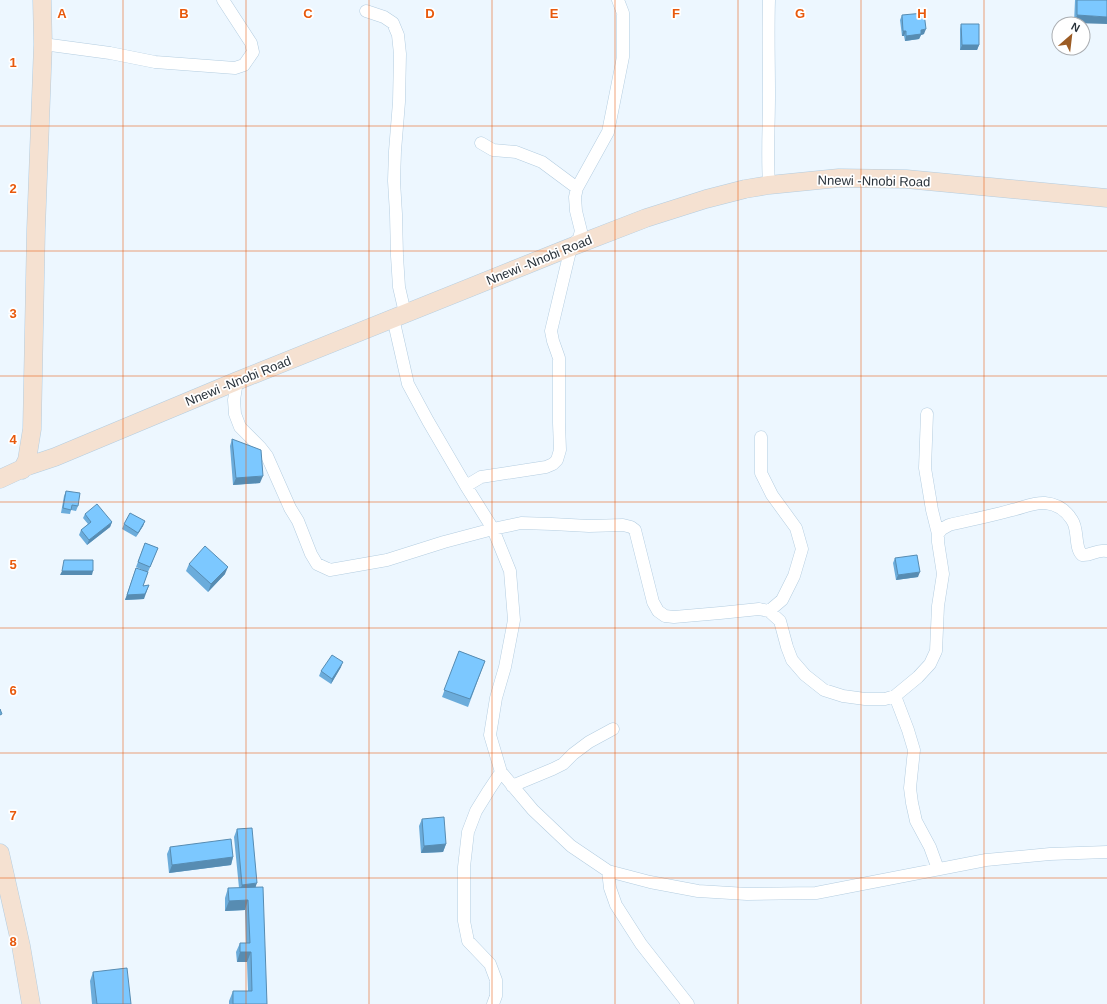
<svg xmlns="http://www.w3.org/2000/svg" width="1107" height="1004" font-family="Arial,sans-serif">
	<rect width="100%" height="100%" fill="#edf7ff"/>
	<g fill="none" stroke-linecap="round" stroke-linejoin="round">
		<g stroke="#b4cde0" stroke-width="13">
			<path id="street" d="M366,11L384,17L393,23L398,35L400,54L399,102L395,151L394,181L396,214L397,256L399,287L405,313
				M43,44L110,53L155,62L235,68L244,65L253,52L251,43L223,0
				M481,143L493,150L516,152L542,162L577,188
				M769,185C767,155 769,125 769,95C769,64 768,32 769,0
				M393,318L408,384L428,421L466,486L493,529L510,571L514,620L505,667L496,698L490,735L501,772L533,810L571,846L608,871L650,882L698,891L747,894L816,893L986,860L1050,854L1107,852
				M237,381L234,400L235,414L240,427L260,447L267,456L290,508L298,521L311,554L317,564L330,570L387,560L444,542L493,529L521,523L552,524L589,526L623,525L631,527L635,530L653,602L658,611L665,616L674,617L720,613L759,609L769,611L780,621L787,647L792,660L805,675L824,690L843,696L865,699H885L895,696L918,677L930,664L936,651L938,606L943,574L938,542V534L932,510L925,468L927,414
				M761,437V473L772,495L796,528L802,549L794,576L782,600L769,611
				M466,486L481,477L546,467L553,464L557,460L560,450L559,423V358L553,341L551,331L571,247L579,238L581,231L576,211L575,197L577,188L608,132L623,57V13L618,0
				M938,534L942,529L949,525C970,520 991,516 1012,510C1023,508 1033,502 1045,503C1056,504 1066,510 1072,520C1079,530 1074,547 1082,555C1092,556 1096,549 1107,551
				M895,696L908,730L914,750L910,788L912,803L916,821L930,847L938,869
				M512,786L553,769L563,764L573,754L589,742L613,729
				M608,871L610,888L616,905L641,944L688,1004
				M493,1004L496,996V980L490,964L468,941L464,921V867L468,832L476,811L489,790L501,772"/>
		</g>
		<g stroke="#b4cde0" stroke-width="19">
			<path id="secondary" d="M22,470L27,460L32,429L36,229L43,44L42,0
				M0,479L28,466L55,457L237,381L571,247L646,218L706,199L745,189L769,185L839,178L906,179L1107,198
				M0,853L21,946L31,1004"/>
		</g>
		<use href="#street" stroke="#fff" stroke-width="12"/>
		<use href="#secondary" stroke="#f5e1d1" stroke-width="18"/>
	</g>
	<path fill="#6bacdb" d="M1075,0H1107L1074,23Z
		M902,15L924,34L921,35L919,39L905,41L904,36H902L900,20Z
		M961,24L979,45L977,50H960V29Z
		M232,439L260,483L233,485L230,446Z
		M66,491L78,506L76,511L71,510L70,514L61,513L64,496Z
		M85,514L112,522L110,527L87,545L79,535L81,530L88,524L83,518Z
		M145,521L143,526L136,537L122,529L124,524Z
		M145,543L158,548L148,572L143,586L144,599L125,600L136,568L147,572L136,567Z
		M895,558L918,577L896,580L893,563Z
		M189,564L225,574L208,592L186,571Z
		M459,651L485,661L468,707L442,697Z
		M341,667L331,684L319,676L321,671Z
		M422,819L446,844L443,852L421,853L419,826Z
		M237,829L256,887L267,1004H229V1001L233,991H248L247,962H237L236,952L240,943H246L245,910L225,911V898L228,888H239L234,837Z
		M170,847L233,857L231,865L169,873L167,854Z
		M93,972L131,1004H92L90,981Z"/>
	<path fill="#578cb2" d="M1077,15L1107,17V24L1074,23Z
		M926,29L924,34L921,35L919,39L905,41L906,36L921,30Z
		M903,31H906L904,36H902Z
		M962,45H979L977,50H960Z
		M263,476L260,483L233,485L236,478Z
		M145,521L143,526L136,537L138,533Z
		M112,522L110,527L87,545L89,540Z
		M228,567L225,574L208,592L211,584Z
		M62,571H93L92,575H60Z
		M920,572L918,577L896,580L898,575Z
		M149,585L144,599L125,600L127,595Z
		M343,662L341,667L331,684L332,679Z
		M446,844L443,852L421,853L424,846Z
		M233,857L231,865L169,873L172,865Z
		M257,883L254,891L239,892L242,885Z
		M248,900L245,910L225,911L229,901Z
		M240,952H251L247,962H237Z"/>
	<path fill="#7cc8ff" stroke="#578cb2" d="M1077,0H1107V17L1077,15Z
		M924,13L926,29L921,30V34L906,36V31H903L902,15Z
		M961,24H979V45H962Z
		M232,439L261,450L263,476L236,478Z
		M66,491L80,493L78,506L72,505L71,510L63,508Z
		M97,504L112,522L89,540L81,530L91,522L85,514Z
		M130,513L145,521L138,533L124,524Z
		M145,543L158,548L150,567L138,562Z
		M205,546L228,567L211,584L189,564Z
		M917,555L920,572L898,575L895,558Z
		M64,560H93V571H62Z
		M136,568L148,572L143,586L149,585L145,594L127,595Z
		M459,651L485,661L470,699L444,690Z
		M332,655L343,662L332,679L321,671Z
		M0,709L2,714L0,715Z
		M444,817L446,844L424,846L422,819Z
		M252,828L257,883L242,885L237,829Z
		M231,839L233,857L172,865L170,847Z
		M263,887L267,1004H233V991H252L251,952H240V943H250L248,900L229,901L228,888Z
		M127,968L131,1004H97L93,972Z"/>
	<path fill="none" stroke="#e8590c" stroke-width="1" stroke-opacity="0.55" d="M123,0V1004M246,0V1004M369,0V1004M492,0V1004M615,0V1004M738,0V1004M861,0V1004M984,0V1004M0,126H1107M0,251H1107M0,376H1107M0,502H1107M0,628H1107M0,753H1107M0,878H1107"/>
	<g text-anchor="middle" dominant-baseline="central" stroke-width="3.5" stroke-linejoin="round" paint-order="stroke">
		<g font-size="13" fill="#2a333b" stroke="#fff">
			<text transform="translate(874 181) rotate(1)">Nnewi -Nnobi Road</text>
			<text transform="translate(539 260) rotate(-22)">Nnewi -Nnobi Road</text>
			<text transform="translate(238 381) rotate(-22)">Nnewi -Nnobi Road</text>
		</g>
	</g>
	<g font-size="13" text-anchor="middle" font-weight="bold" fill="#e8590c" stroke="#fff" stroke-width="3.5" stroke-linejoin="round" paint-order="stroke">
		<text x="62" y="18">A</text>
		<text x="184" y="18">B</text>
		<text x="308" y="18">C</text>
		<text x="430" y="18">D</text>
		<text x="554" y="18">E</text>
		<text x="676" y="18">F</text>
		<text x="800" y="18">G</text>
		<text x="922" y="18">H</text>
		<text x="13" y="67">1</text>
		<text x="13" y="193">2</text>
		<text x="13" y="318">3</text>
		<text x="13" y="444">4</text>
		<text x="13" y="569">5</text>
		<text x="13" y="695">6</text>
		<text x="13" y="820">7</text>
		<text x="13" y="946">8</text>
	</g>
	<g transform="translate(1071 36) rotate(28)"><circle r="19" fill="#ffffff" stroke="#aaadb1"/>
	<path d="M0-3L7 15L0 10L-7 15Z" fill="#9c5c24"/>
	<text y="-6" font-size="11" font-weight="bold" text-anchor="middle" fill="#2a333b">N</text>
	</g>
</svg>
